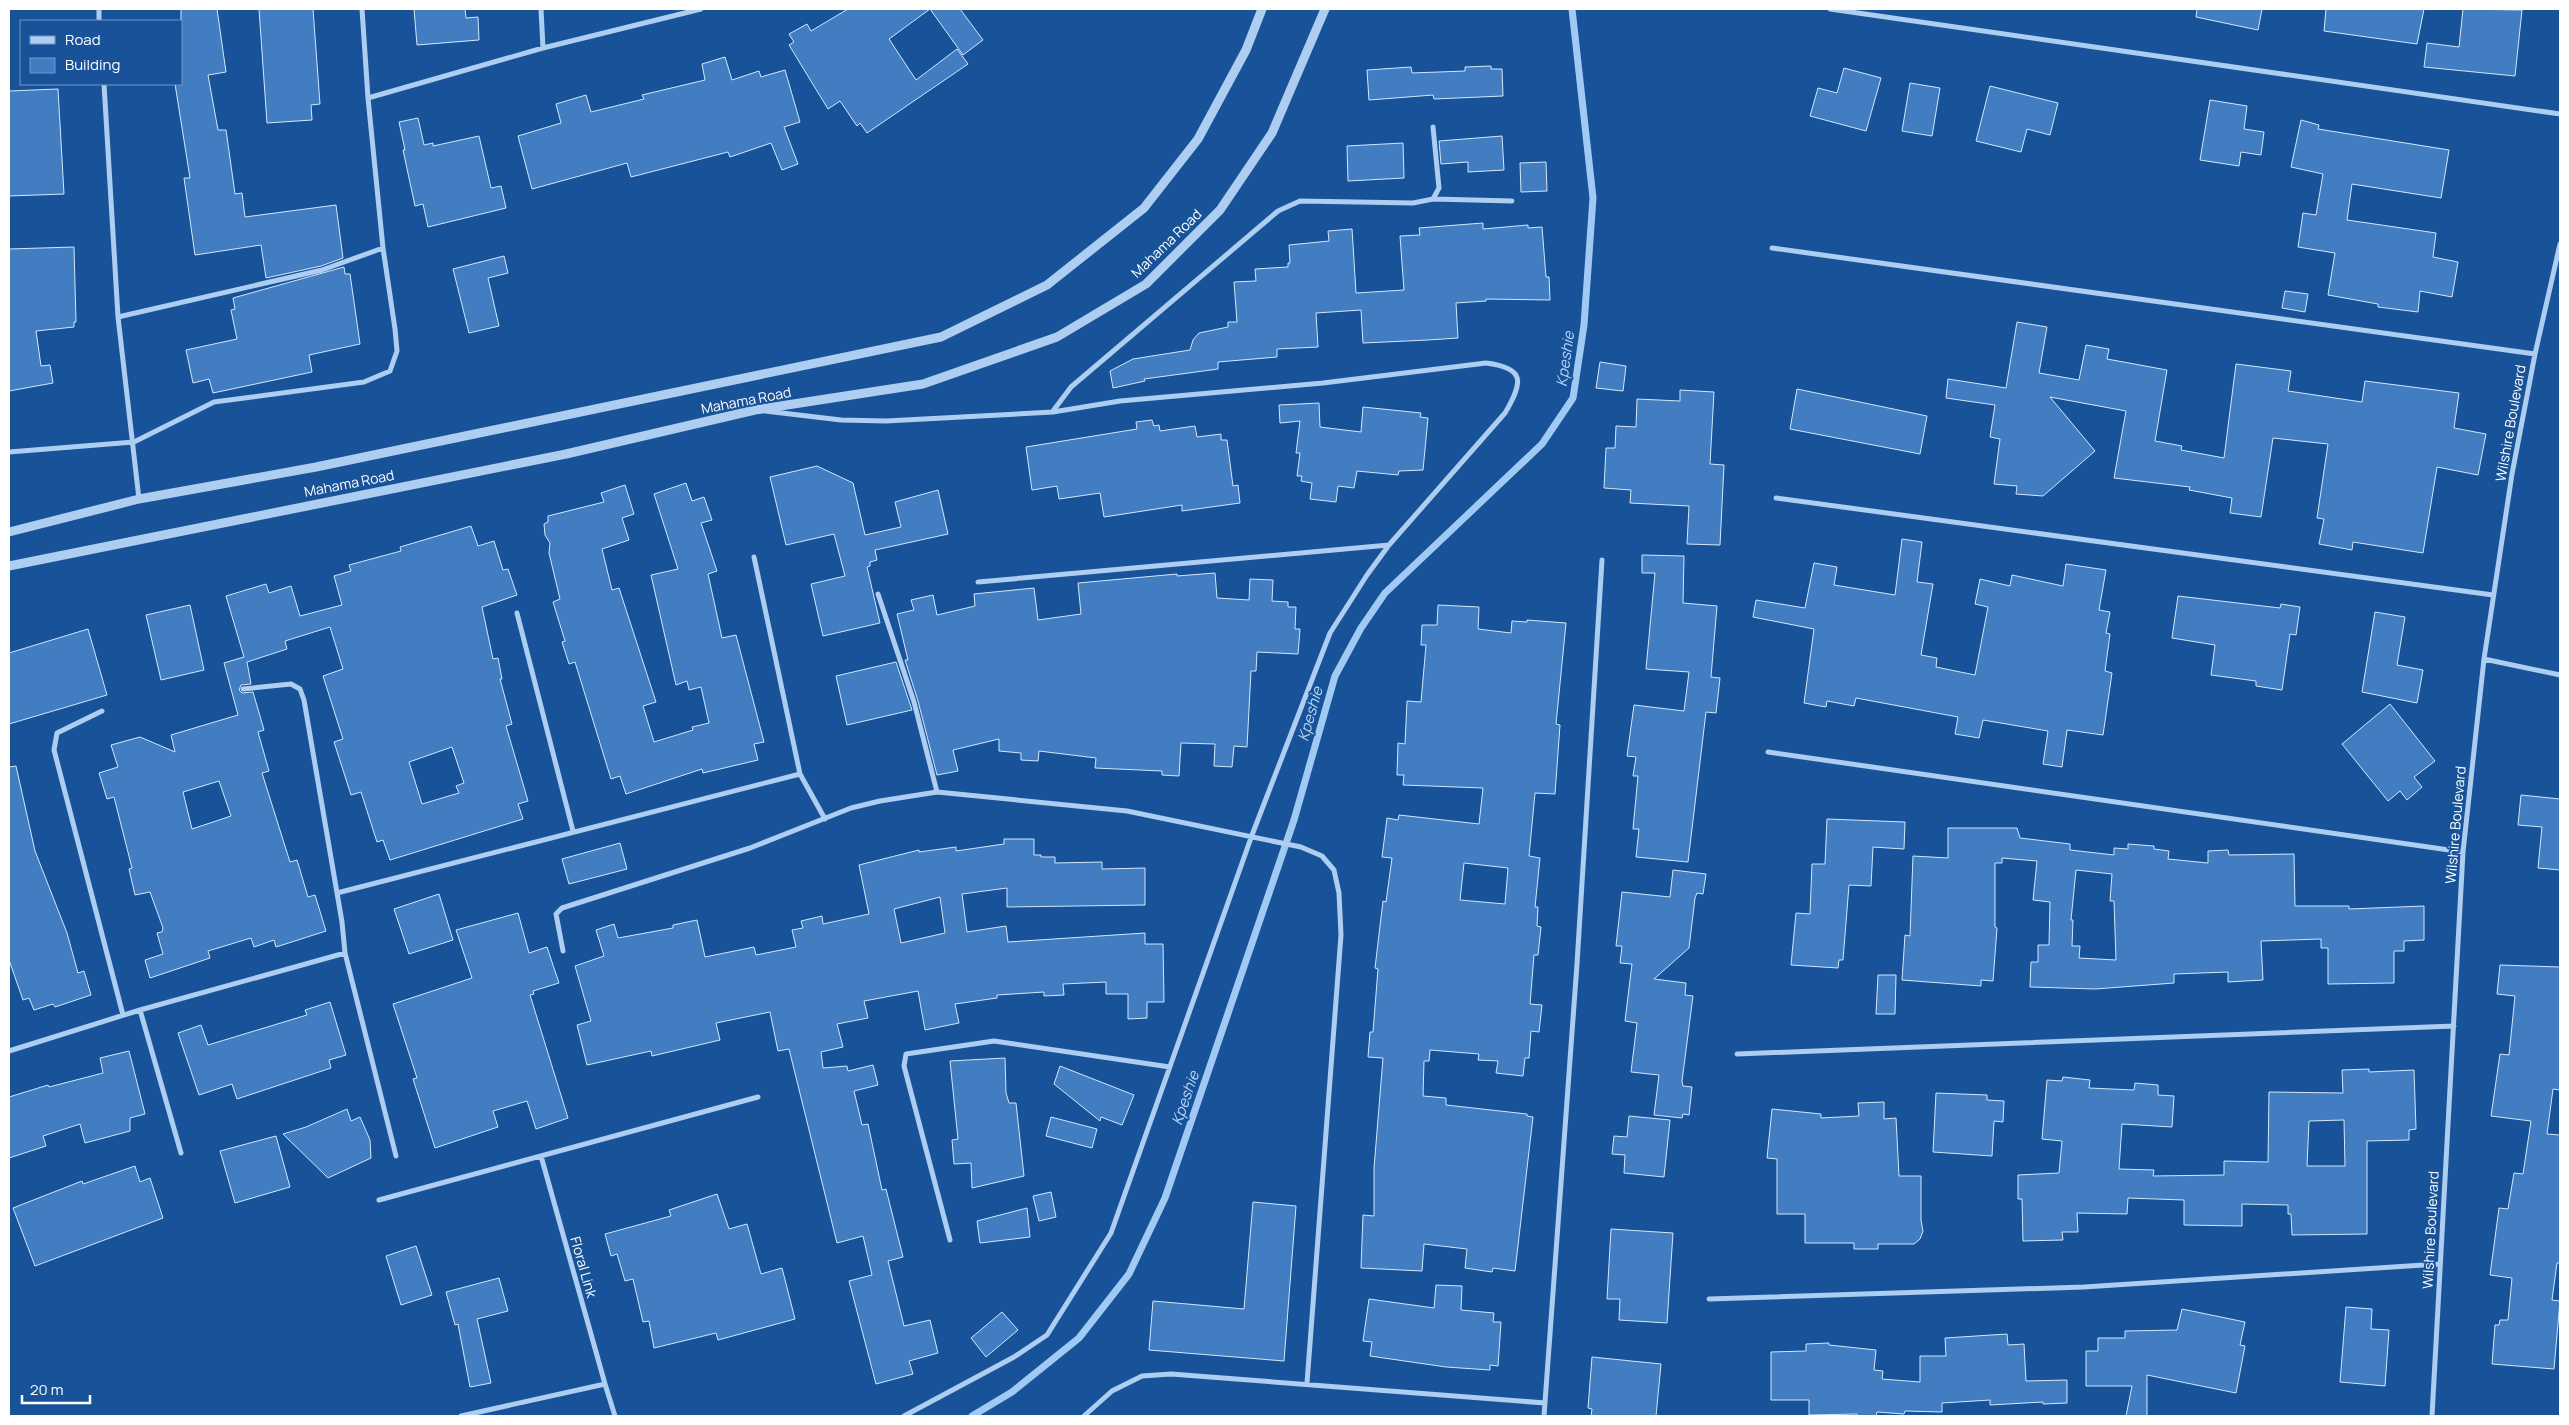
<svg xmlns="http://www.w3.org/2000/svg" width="2569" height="1425" font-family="Manrope,sans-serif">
	<rect width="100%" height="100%" fill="#185399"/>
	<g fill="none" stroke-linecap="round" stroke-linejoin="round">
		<path stroke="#a0c9f4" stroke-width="7" d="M972,1416L1012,1392L1079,1338L1129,1274L1165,1198L1294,820L1335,676L1361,628L1385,593L1542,444L1573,398L1584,325L1593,198L1572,9"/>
	</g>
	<path fill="#417dc0" stroke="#d4e7fc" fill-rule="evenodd" d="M181,9H217L226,72L208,75L218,130H226L235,194L242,193L245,217L336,205L343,258L321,266L266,278L261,245L195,255L184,178H190L175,84H181Z
		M259,9H313L320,104L311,105L312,120L267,123Z
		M414,9H465L466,18L478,17L479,40L417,45Z
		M848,9H960L983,40L963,55L930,9L889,39L916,80L957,49L968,64L867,133L860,123L857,126L840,101L828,109L789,45L794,42L789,34L807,24L811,31Z
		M2197,9H2262L2258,30L2196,17Z
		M2326,9H2424L2417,44L2324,31Z
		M2463,9L2522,10L2515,76L2424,67L2427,43L2459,47Z
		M725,57L732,80L759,71L761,77L785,70L800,122L784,127L798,164L782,170L771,143L730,157L728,152L631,177L627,163L532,189L518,136L561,123L556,104L586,95L591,112L644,99L642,95L705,80L702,64Z
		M1491,66V69H1502L1503,96L1434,99L1433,95L1369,100L1367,70L1411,67L1412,73L1465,71V67Z
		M1844,68L1881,78L1866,131L1810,116L1818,88L1837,93Z
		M1910,83L1940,88L1932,136L1902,131Z
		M1990,86L2058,103L2050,135L2027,129L2021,152L1976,141Z
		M58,89L64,194L9,196V91Z
		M2210,100L2247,106L2244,129L2264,132L2261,155L2241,152L2239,166L2200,160Z
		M418,118L424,145L433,143V146L479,136L491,188L501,186L506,208L428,227L423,204L415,206L403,150H405L399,122Z
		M2301,120L2319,125L2318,129L2449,150L2441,198L2352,184L2347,220L2436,233L2433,257L2458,262L2452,297L2420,291L2418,312L2378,307V304L2328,295L2335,253L2298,247L2303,213L2316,215L2323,174L2291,167Z
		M1502,136L1504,170L1468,172V162L1441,164L1439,141Z
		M1403,143L1404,178L1348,181L1347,146Z
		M1546,162L1547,191L1521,192L1520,163Z
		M1483,223V229L1528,225V228L1542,227L1546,277H1549L1550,300L1486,299V301L1456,303L1458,338L1428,340L1363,343L1361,310L1316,313L1318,347L1277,349V357L1218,362V369L1144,379L1145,381L1113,388L1110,371L1133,359L1190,350L1193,340L1199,333L1228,327V322H1237L1234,282L1256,281L1255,269L1288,267V263H1290L1289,245L1329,241L1328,231L1352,229L1356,293L1404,290L1400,236L1420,235L1419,228Z
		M74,247L76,322H74V327L36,331L41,366L50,365L53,383L9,391V249Z
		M504,256L508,273L488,278L499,326L469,333L453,269Z
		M344,267L345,274H350L360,344L309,355L312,372L213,393L209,379L193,383L186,350L237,339L231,310L235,309L233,298Z
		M2285,291L2308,294L2305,312L2282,308Z
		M2017,322L2047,327L2039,373L2079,380L2086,345L2109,349L2107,359L2167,370L2155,441L2182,446L2181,450L2224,458L2236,364L2291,371L2288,391L2362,402L2365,381L2459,393L2454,428L2486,434L2478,475L2437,467L2423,553L2353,542L2352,550L2319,544L2324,519L2317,518L2328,444L2273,438L2261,517L2230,513L2232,498L2189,490L2190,487L2114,478L2126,411L2050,397L2095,451L2043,496L2016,494L2017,486L1994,484L2000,439L1990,437L1995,405L1946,398L1948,379L2006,388Z
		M1600,362L1626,366L1623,391L1596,388Z
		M1797,389L1927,416L1920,454L1790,429Z
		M1680,390L1714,392L1710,464L1724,465L1720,545L1687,544L1689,506L1630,503L1631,490L1604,488L1606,448H1615L1616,426L1636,427L1637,399L1680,401Z
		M1319,403L1320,427L1361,432L1363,407L1421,413L1420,417L1428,418L1423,470L1399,471L1398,475L1357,471L1354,488L1338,486L1336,502L1310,499L1312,483L1301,481L1302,476H1297L1300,453H1296L1300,421L1280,423L1279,405Z
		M1152,420L1154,426L1159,425L1160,431L1195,426L1197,437L1221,434V440H1227L1233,486L1238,485L1240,503L1182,511V505L1104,517L1100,493L1059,499L1057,486L1032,490L1026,447L1137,429L1136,422Z
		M817,466L853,483L865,535L901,527L895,502L938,490L948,534L875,550L877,560L870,562V566L867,567L880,623L823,636L811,584L845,576L834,534L786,545L770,477Z
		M686,483L692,501L704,497L712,520L701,523L717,571L708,574L722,638L736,635L764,742L754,744L758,760L703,773L702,769L626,794L620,776L611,779L575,662L569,664L562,642L565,641L553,602L560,599L549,553L550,543L545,535L544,524L548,522V516L604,502L601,493L625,485L634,514L622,518L629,540L602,549L612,590L619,588L656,702L643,706L654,742L693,730L692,727L709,723L701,687L689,690L687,681L676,685L651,575L678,569L654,494Z
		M471,526L478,546L494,541L503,570L508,569L517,595L482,607L493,659L498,658L502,679H500L512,724L506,726L528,801L518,804L523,819L390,860L383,840L377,842L361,792L351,795L334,742L343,739L323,676L343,669L330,627L285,641L287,649L247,662L251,684L241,685L239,690L242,693L253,692L264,730L258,732L269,771L262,773L290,862L297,860L308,897L315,895L326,931L276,947L274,940L254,947L251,938L208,951L210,958L150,978L145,960L163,954L157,933L162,932L163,928L150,892L135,895L129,869L132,868L114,797L107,799L99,773L118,767L111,745L140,737L175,752L171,735L238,715L224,663L244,657L226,596L266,584L269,593L291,586L300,616L342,605L334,576L351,571L349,565L401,551L400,547ZM452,747L464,783L456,786L459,793L422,804L409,762ZM219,781L231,816L192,829L183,792Z
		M1902,539L1922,542L1917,582L1933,584L1921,655L1937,658L1936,667L1975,675L1988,607L1975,604L1980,579L2010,586L2012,575L2063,586L2066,564L2106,570L2099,610L2110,612L2106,633L2110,634L2105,671L2112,673L2103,735L2067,730L2062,767L2043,764L2048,731L1983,720L1979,738L1955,734L1958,717L1856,698L1854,706L1827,701L1826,707L1804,703L1814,629L1753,617L1756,600L1805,608L1814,563L1837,567L1834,585L1895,595Z
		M1642,555L1684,556L1683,603L1717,606L1711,677L1720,678L1716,713L1706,712L1688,862L1636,857L1639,829H1633L1638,776H1633L1636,757L1627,756L1634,705L1684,711L1689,672L1646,669L1655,573H1642Z
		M1215,573L1217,598L1249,600L1250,579L1273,580L1272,601L1288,602V607H1296L1295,629H1300L1298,654L1257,652L1256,671H1251L1247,747L1234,746L1232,767L1214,766L1215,744L1181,743L1179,776L1162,775V771L1095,768L1096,758L1039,751L1038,761L1021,760V753L999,751V739L953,750L958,771L937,775L918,701L905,660H908L897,614L914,610L911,600L933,595L937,615L975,606L974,594L1034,588L1038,620L1081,614L1078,583L1177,574V576Z
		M2178,596L2280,608L2281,604L2300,607L2296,635L2290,634L2282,690L2256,686V681L2211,675L2215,645L2172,638Z
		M190,605L204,670L161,680L146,615Z
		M1438,605L1479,607L1478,629L1511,633L1512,621L1527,622V620L1566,623L1556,724L1560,725L1555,794L1535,793L1529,856L1540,858L1535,907H1538L1537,926L1541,927L1538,955H1534L1530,1004L1542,1005L1539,1032L1531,1031L1529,1058H1525L1523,1076L1496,1073L1498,1061L1478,1060L1479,1054L1430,1050L1429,1061H1424L1423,1096L1446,1098V1105L1527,1114V1116L1533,1117L1515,1271L1493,1268L1492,1272L1465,1268L1467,1249L1424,1244L1422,1271L1361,1268L1363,1215L1374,1216V1168L1383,1058L1368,1057L1370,1032H1373L1378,969L1375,968L1383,901L1386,902L1392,858L1382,857L1387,818L1398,820L1399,815L1479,824L1483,788L1403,785L1404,775H1397L1398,743L1405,744L1407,701L1421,702L1426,645H1421L1422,625H1437ZM1464,863L1508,868L1505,904L1460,900Z
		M2375,612L2405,617L2397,665L2423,670L2417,703L2362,692Z
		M88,629L107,695L9,724V653Z
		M896,662L912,710L847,725L836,676Z
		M2390,704L2435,761L2414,777L2422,787L2407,800L2400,791L2388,801L2342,744Z
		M16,766L35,851L67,933L78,973L84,971L91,995L55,1007L53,1004L34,1010L29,998L23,1000L9,960V767Z
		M2521,795L2560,799V870L2538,868L2542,827L2518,825Z
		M1827,819L1905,822L1904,849L1873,847L1871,886L1849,885L1843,960H1839L1838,968L1791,965L1796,913L1810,914L1812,864H1825Z
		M1948,828H2017L2020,838L2070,844V850L2114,855V848L2128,849V844L2154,846V849L2169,851L2168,859L2208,863V851L2228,850L2229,855L2294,854L2295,906H2349V909L2424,906V940L2404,941V951H2394V983L2328,984V948H2321V939L2261,941L2263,980L2228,982V972L2174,974V983L2095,989L2030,987L2031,962H2038V945H2049L2050,902L2033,900L2037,861L2002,858V863H1995V927L1997,928L1993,981L1981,980V986L1902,980L1905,935L1910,936L1913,856L1948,858ZM2076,870L2112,874L2110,901H2114L2116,960L2079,958L2080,946H2072L2073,920H2071Z
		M1004,839H1034V855H1041V857H1055V863L1102,862V869L1145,868V905L1007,907V888L962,894L967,932L1006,926L1008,942L1145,933V944H1163L1164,1002H1147V1018L1128,1019V994H1106V982L1063,984L1064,995L1044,996V992L997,995V998L955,1004L959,1023L925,1030L918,991L864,1001L868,1018L837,1024L843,1047L821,1052L823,1068L847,1066L848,1071L873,1065L878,1085L854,1091L862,1125L868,1124L882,1190L886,1189L903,1257L888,1261L904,1326L930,1320L938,1353L909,1361L913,1374L876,1384L849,1281L872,1275L863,1236L837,1243L789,1049L778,1051L770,1012L716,1023L720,1040L652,1056L651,1051L587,1065L577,1025L591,1021L575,966L604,956L596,930L614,924L618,938L673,928V925L697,920L705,957L754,947L756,955L796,947L792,930L803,928L801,921L822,916L823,924L869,914L859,865L919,850V852L956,847V851L1004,844ZM940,897L945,933L901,943L894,909Z
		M620,843L627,869L569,884L562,859Z
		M1673,870L1706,874L1703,894L1697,893L1695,898L1689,948L1654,979L1686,983L1685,995L1693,996L1682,1081L1683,1086L1692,1087L1689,1115L1683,1114L1682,1118L1654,1115L1659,1075L1631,1072L1637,1023L1625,1021L1632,964L1620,963L1622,946H1616L1622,892L1670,897Z
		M439,894L453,940L409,954L394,909Z
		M518,913L529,953L547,947L559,983L533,991L534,994L530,995L568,1118L536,1129L527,1101L493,1111L498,1127L435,1148L413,1079L417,1078L393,1004L472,978L456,930Z
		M2500,965L2560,967V1090L2553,1089L2547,1134L2560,1135V1263H2557L2552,1300L2560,1301L2554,1369L2492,1364L2495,1325H2499L2500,1320H2508L2512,1278L2490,1275L2499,1208L2508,1209L2514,1173L2523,1174L2531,1121L2491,1116L2500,1054L2509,1055L2515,996L2497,994Z
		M1878,975H1896L1895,1014H1876Z
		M330,1002L346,1055L329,1060L331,1068L237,1099L232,1084L199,1095L178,1033L201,1025L208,1045L307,1015L305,1010Z
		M129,1051L145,1114L130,1118V1131L85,1143L80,1124L43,1136L46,1146L9,1158V1097L48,1085L49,1087L103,1073L100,1058Z
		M1005,1058L1006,1093L1009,1103H1016L1024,1176L972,1188L971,1163L954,1164L952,1140L958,1139L950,1061Z
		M1060,1066L1134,1095L1122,1125L1101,1117L1100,1121L1054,1084Z
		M2369,1069V1072L2414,1070L2416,1129L2409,1130V1140L2367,1141V1234L2292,1235L2291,1214H2288V1205L2242,1204V1226L2184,1225V1200L2128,1198L2127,1214L2077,1213L2078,1232H2062L2063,1240L2023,1241L2022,1199H2018V1175L2059,1173L2062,1141L2042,1139L2047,1080L2062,1081L2063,1077L2090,1080L2089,1088L2134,1090L2135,1083L2158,1085V1095L2174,1096L2172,1127L2122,1124L2119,1169L2154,1170L2153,1176L2224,1175V1161L2268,1162L2269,1092L2343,1093L2342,1070ZM2344,1120L2345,1166H2307L2309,1121Z
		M1936,1093L1987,1095V1100L2004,1101L2003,1122L1994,1121L1992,1156L1933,1152Z
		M1884,1102V1119L1896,1118L1899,1176H1921V1220L1923,1231L1920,1239L1914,1244H1878V1249H1854V1243H1805V1214H1777V1159L1767,1158L1772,1109L1821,1114V1118L1859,1116L1858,1103Z
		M347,1109L351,1121L360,1117L370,1140L371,1158L328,1178L283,1134L306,1127Z
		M1629,1116L1670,1120L1664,1177L1624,1173L1625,1155L1612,1154L1614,1136L1627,1137Z
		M1051,1117L1097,1129L1092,1148L1046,1136Z
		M276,1136L290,1187L235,1203L220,1151Z
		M135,1166L140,1182L150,1178L163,1218L35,1266L13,1208L82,1181L83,1184Z
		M1051,1192L1056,1217L1039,1221L1033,1196Z
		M717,1194L729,1229L747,1224L761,1274L782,1268L795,1319L718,1340L716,1333L654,1348L649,1321L643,1322L633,1279L625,1281L617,1254L611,1256L605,1234L671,1216L669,1210Z
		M1253,1202L1296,1206L1284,1361L1149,1350L1153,1301L1244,1309Z
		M1027,1208L1030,1237L980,1243L977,1221Z
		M1611,1229L1673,1233L1667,1323L1619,1320L1620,1299H1607Z
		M416,1246L432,1295L401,1305L386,1256Z
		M499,1278L508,1311L477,1319L491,1383L470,1387L458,1324L455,1325L446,1292Z
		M1436,1285L1462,1286L1461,1310L1494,1313L1493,1322H1501L1498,1366L1490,1365V1370L1446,1367L1370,1356L1372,1342L1363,1341L1369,1299L1434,1308Z
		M2346,1307L2372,1309L2371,1329L2389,1330L2385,1386L2340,1382Z
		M2182,1309L2245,1322L2240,1345L2245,1346L2236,1393L2147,1375V1416H2126L2132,1386H2086V1351H2098V1338H2125V1331L2177,1330Z
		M1002,1312L1018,1330L986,1357L971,1338Z
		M2007,1334L2008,1345L2024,1344L2026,1381L2067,1380V1403L2043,1404V1402L1990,1405V1400L1942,1403V1412L1905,1411L1904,1414L1877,1412L1876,1416H1857V1414L1809,1415V1400H1771V1352L1806,1351V1344L1829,1343V1345L1876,1350L1874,1370L1883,1371L1882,1379L1920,1382V1356H1946L1945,1338Z
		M1592,1357L1661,1364L1656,1416H1591L1592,1409L1588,1408Z"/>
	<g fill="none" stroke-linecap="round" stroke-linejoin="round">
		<path stroke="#adcdf1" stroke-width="5" d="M99,9V21
			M541,9L543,48
			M1830,9L2560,114
			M104,84L118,317L139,499
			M368,98L543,48L701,9
			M1433,199L1512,201
			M1772,248L2535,354
			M118,317L322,270L383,248
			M765,411L841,420L886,421L1053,412L1120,401L1323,383L1486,363C1526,368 1523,382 1505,413L1389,545L1367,575L1330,633L1252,835L1111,1233L1047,1335L1014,1357L904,1416
			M1053,411L1071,387L1278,211L1300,201L1413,203L1433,199L1439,188L1433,127
			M9,452L134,442L214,402L364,382L390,371L397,351L395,329L383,248L368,98L362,9
			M1776,498L2493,595
			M978,582L1389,545
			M878,594L914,702L937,792
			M517,613L573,831
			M2484,659L2560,675
			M243,689L291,684L300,689L304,700L342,922L345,953L396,1156
			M102,711L57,733L54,750L123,1015
			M1768,752L2463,852
			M800,774L825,819
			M337,893L800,774L754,557
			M563,951L556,914L562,908L750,848L851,808L880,801L937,792L1127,811L1301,847L1322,856L1334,870L1339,893L1341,935L1307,1383
			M140,1010L181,1153
			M9,1051L140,1010L345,953
			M1737,1054L2454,1026
			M379,1200L758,1097
			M950,1240L904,1066L906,1054L994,1041L1170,1067
			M1709,1299L2084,1287L2439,1264
			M605,1384L615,1416
			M461,1416L605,1384L541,1156
			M1084,1416L1112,1391L1142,1376L1171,1374L1545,1403
			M1544,1416L1577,964L1602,560
			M2432,1416L2463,852L2484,659L2512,474L2535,354L2560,244"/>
		<path stroke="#adcdf1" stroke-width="9" d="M9,532L139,499L316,467L941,337L1047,285L1144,208L1198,139L1246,50L1262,9
			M9,566L566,454L755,410L923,384L1057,337L1146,284L1220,210L1272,133L1325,9"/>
	</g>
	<g text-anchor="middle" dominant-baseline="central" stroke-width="4" stroke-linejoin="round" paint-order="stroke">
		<g font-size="14" fill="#fff" stroke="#185399">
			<text transform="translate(1166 243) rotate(-44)">Mahama Road</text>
			<text transform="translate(746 400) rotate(-11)">Mahama Road</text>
			<text transform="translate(2510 423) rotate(-80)">Wilshire Boulevard</text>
			<text transform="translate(349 483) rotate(-11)">Mahama Road</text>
			<text transform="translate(2455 825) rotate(-85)">Wilshire Boulevard</text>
			<text transform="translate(2430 1230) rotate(-87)">Wilshire Boulevard</text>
			<text transform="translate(584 1267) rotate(74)">Floral Link</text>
		</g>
		<g font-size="15" font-style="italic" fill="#bad7f8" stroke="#185399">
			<text transform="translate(1565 359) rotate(-82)">Kpeshie</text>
			<text transform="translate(1310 714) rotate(-74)">Kpeshie</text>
			<text transform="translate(1185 1098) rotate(-71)">Kpeshie</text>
		</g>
	</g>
	<rect width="2569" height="1425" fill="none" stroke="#ffffff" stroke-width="20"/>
	<rect x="20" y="20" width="162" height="65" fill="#185399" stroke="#7498c2"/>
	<rect x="30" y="36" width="25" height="8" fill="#adcdf1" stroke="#7498c2"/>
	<text x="65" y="45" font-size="15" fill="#ffffff">Road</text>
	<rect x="30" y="58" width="25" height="15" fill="#417dc0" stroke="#7498c2"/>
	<text x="65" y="70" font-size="15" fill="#ffffff">Building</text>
	<path d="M22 1395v8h68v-8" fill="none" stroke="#ffffff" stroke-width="2.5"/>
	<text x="30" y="1395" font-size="15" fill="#ffffff" stroke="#185399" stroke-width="4" paint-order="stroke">20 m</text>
</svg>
